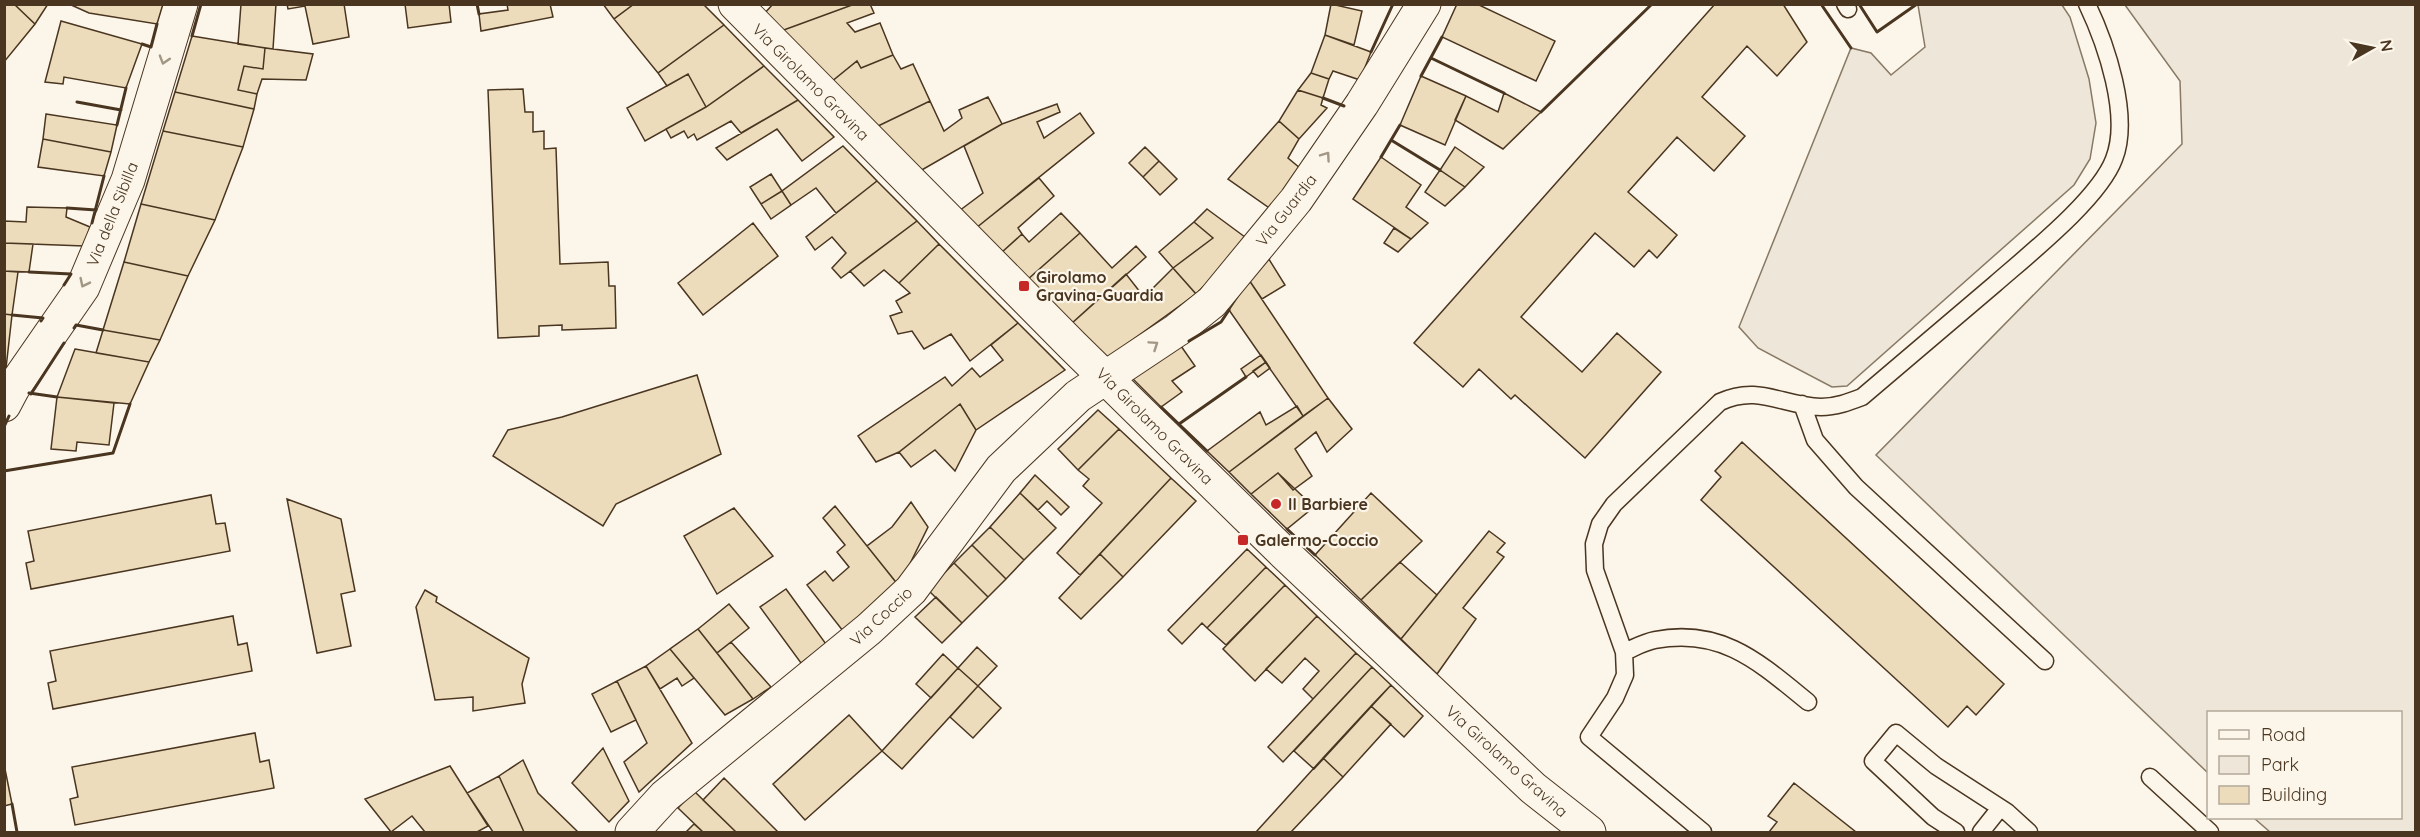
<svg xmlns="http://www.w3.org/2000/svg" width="2420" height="837" font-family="Quicksand,sans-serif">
	<rect width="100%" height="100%" fill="#fbf6e9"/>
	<path fill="#ede6d9" stroke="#887966" stroke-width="1.5" d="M1918,5H2062L2070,17L2089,79L2096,123L2090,159L2074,185L1847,386L1832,387L1758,348L1739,327L1851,48L1871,53L1891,75L1925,47Z
		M2125,5H2415V832H2270L2254,818H2400V712H2208V773L1876,455L2182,144L2180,81Z"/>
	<path fill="#ecdcbc" stroke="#4a3520" stroke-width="1.5" d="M4,4H14L35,24L4,62Z
		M14,4H48L35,24Z
		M69,4H163L157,24L89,13Z
		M241,4H276L273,49L238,44Z
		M287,4H344L349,37L313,44L305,6L288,9Z
		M405,4H449L451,22L408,28Z
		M507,4H550L553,17L481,31L479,14L508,10Z
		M603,4H634L614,19Z
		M634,4H703L724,25L658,73L614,19Z
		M773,4L852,5L781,31L764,14Z
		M870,4L874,13L847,23L855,32L880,23L893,55L861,68L857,61L831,82L781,31L852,5Z
		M1331,4L1362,11L1354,45L1325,35Z
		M1457,4H1477L1555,41L1536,81L1442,37Z
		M1715,4H1783L1807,42L1777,76L1747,46L1702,97L1745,136L1714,171L1677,137L1628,192L1677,235L1657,258L1649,250L1634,267L1595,233L1521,317L1582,372L1617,333L1661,372L1585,458L1515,395L1511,399L1479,369L1463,387L1414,343Z
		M61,21L142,44L126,88L64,77L63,84L45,82Z
		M724,25L764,66L706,107L688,74L667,86L658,73Z
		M1325,35L1371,52L1360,80L1333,71L1329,79L1311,73Z
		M192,36L265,48L263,69L244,66L238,90L257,94L254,109L175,92Z
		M265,48L313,54L306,80L262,79L257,94L238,90L244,66L263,69Z
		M893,55L901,69L913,64L930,101L876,127L831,82L857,61L861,68Z
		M764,66L798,100L741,133L731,121L697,140L694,134L688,138L684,131L671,138L666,129L706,107Z
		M1311,73L1329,79L1323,98L1298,90Z
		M688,74L706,107L645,141L627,108Z
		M1421,76L1466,96L1445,145L1400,125Z
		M523,89L525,112H533V132L544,131V149L556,148L560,264L608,262L609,286H615L616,328L562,330V325L539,326V336L498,338L488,90Z
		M1298,90L1323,98L1321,105L1327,108L1299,139L1279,121Z
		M175,92L254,109L243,147L163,131Z
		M1504,93L1541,112L1503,149L1455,120L1466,96L1498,112Z
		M988,97L1002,124L920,171L876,127L930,101L944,131L962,118L959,110Z
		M798,100L834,137L802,161L777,129L727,160L716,148Z
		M1057,104L1060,112L1037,122L1044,138L1080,113L1094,133L976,228L959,211L983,193L964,146L1002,124Z
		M46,114L117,125L111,152L43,139Z
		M1279,121L1299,139L1288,158L1306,173L1275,212L1228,179Z
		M163,131L243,147L215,220L141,204Z
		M43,139L111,152L104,176L38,167Z
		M843,146L877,181L836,213L816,188L791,205L782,191Z
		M1145,147L1159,161L1143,177L1129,163Z
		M1455,147L1484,167L1465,187L1440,170Z
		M1381,157L1421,185L1406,207L1428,223L1411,239L1353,199Z
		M1159,161L1177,179L1160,195L1143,177Z
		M1440,170L1465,187L1445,206L1425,192Z
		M771,174L782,191L761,204L750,187Z
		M1039,178L1054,196L1018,228L1022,234L1001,253L976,228Z
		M877,181L917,221L841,278L832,268L846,253L832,237L815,250L806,237Z
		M782,191L791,205L771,219L761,204Z
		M141,204L215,220L188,276L124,262Z
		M27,207L67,208L66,217L90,227L84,246L4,243V221L26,222Z
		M1207,209L1249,240L1196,294L1173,268L1213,238L1194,222Z
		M1061,213L1080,233L1027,280L1001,253L1022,234L1029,242Z
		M917,221L939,244L899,283L884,270L864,286L850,271Z
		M1194,222L1213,238L1173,268L1159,252Z
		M753,223L778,256L703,315L678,283Z
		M1394,228L1411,239L1398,252L1384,243Z
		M1080,233L1112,268L1136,246L1146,257L1071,324L1027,280Z
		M4,243L33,244L29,272L4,271Z
		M939,244L1018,323L970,361L951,334L924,349L912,331L898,334L890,316L902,312L896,301L910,293L899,283Z
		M1267,256L1285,285L1262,299L1249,280Z
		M124,262L188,276L160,340L103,330Z
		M1173,268L1196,294L1106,359L1071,324L1126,274L1144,297Z
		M4,271L18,272L12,315L4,314Z
		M1249,280L1328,398L1303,416L1229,310Z
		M4,314L12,315L5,377H4Z
		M1018,323L1065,370L976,430L960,404L899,452L876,462L858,436L945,377L952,386L972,368L980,377L1003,360L991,345Z
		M103,330L160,340L149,362L96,353Z
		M1181,346L1195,366L1172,381L1182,392L1161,407L1131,377Z
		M75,349L149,362L130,404L57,397Z
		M1261,355L1266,362L1246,377L1241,369Z
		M1266,362L1270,368L1258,377L1253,371Z
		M697,375L721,454L616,504L603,526L493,456L508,430L562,417Z
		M57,397L114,403L109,445L77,442L76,451L51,449Z
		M1328,398L1352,429L1327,452L1316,432L1295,449L1312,476L1293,490L1278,473L1251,494L1229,472Z
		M960,404L976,430L955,471L935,450L911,467L899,452Z
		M1297,406L1303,416L1229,472L1207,451L1260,412L1266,425Z
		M1098,410L1119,429L1078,470L1058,449Z
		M1119,429L1171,478L1080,575L1057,553L1102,503L1083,486L1089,479L1078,470Z
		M1742,442L2004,684L1976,715L1967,706L1948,727L1701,500L1721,477L1715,471Z
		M1278,473L1314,507L1287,529L1251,494Z
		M1035,475L1069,507L1061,515L1047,501L1038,510L1020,493Z
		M1171,478L1196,501L1123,577L1100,554Z
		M1020,493L1056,528L1024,560L990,527Z
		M1371,493L1422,541L1361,600L1315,555Z
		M211,495L216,524L225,523L230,551L31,589L26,563L34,561L28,531Z
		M287,499L341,519L355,591L341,594L351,646L317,653Z
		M911,502L928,527L899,586L867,546L892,527Z
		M835,506L899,586L843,631L807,585L825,571L833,581L849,567L837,552L845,545L823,518Z
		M734,508L773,556L717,594L684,536Z
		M990,527L1024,560L1006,579L972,545Z
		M1489,531L1505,543L1497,552L1504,557L1463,608L1476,619L1437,674L1401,639Z
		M972,545L1006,579L988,597L954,563Z
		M1247,549L1266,567L1207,628L1202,623L1182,644L1168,630Z
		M1100,554L1123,577L1081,619L1059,598Z
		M1400,562L1437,595L1401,639L1361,600Z
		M954,563L988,597L962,623L928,590Z
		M1266,567L1285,585L1226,645L1207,628Z
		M1285,585L1317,616L1255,681L1223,649Z
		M786,589L826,644L801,663L760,607Z
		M425,590L437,597L436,602L529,658L522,684L525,703L473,711V697L435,700L416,607Z
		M936,597L962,623L942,643L915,617Z
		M729,604L749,628L717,653L698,629Z
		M233,616L238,645L247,643L252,671L53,709L48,683L56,681L50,651Z
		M1317,616L1356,653L1313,699L1303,689L1319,671L1305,658L1282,683L1266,669Z
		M698,629L753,699L725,715L670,649Z
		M731,642L771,687L753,699L717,653Z
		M977,647L997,666L978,686L958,668Z
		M670,649L694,678L682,686L677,678L660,689L646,666Z
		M1356,653L1372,667L1283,762L1268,747Z
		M943,654L958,668L931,698L916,684Z
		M646,666L692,743L639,792L624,762L647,743L617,681Z
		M1372,667L1391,685L1314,769L1294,751Z
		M958,668L978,686L902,769L882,751Z
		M617,681L636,720L611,732L592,694Z
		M1391,685L1423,716L1404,737L1371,706Z
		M978,686L1001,708L973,738L950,717Z
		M1371,706L1391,724L1343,777L1323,758Z
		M849,715L882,751L805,820L773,784Z
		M255,733L260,762L269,760L274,788L75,825L70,799L78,797L72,767Z
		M603,748L629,801L609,822L572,783Z
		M1323,758L1343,777L1291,832H1256Z
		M523,760L538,793L578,832H524L499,776Z
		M4,764L12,804L4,806Z
		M450,766L488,826L477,832H425L412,816L391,832L365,799Z
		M499,776L524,832H493L467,793Z
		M724,778L778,832H736L703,800Z
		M1794,783L1856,832H1769L1777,822L1768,816Z
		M694,791L736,832H703L678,808Z
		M694,824L703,832H686Z"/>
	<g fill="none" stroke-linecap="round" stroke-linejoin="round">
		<g stroke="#4a3520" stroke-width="19">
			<path id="service" d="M1845,4L1848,9
				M1802,404L1815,440L1856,487L2045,661
				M1624,652C1634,648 1644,642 1655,640C1722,627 1760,663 1808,702
				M2150,777L2210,832
				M1703,832L1589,737L1615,698L1625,675L1624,652L1595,570L1594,544L1600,524L1614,504L1720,402C1759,384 1782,406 1821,407C1836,407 1849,402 1862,397C1907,359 1951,321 1995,284C2028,255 2099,199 2114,159C2131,116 2106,44 2087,4
				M1956,832L1933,817L1873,761L1896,733L1936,766L2007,812L2029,832
				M1981,832L2000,808"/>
		</g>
		<g stroke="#4a3520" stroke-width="35">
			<path id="minor" d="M4,405L13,388L83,287L128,180L181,4
				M632,832L665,796L869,629L911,590L1001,469L1078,396L1177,330L1212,302L1296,200L1362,104L1424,4"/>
		</g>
		<g stroke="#4a3520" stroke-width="35">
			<path id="secondary" d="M735,4L1072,345L1285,554L1533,788L1589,832"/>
		</g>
		<use href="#service" stroke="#fbf6e9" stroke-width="16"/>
		<use href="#minor" stroke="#fbf6e9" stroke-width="33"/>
		<use href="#secondary" stroke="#fbf6e9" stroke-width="33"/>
		<path stroke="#4a3520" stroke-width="3" d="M477,4L479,14
			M1821,4L1851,48
			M1859,4L1877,32L1917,4
			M192,36L201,4
			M142,44L151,47L157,24
			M1371,52L1393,4
			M1431,58L1504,93
			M1421,76L1442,37
			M1323,98L1344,106
			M77,102L121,110
			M1541,112L1652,4
			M117,125L126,88
			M1391,140L1440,170
			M1381,157L1400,125
			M67,208L96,210
			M92,223L104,176
			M29,272L71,274L64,285
			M12,315L43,318L41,321
			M74,328L76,325L103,330
			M1189,341L1221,322L1229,310
			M29,393L57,397
			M31,394L64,343
			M1161,407L1207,451
			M1179,424L1246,377
			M4,427L9,416
			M4,471L113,453L130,404
			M4,505V516
			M1287,529L1315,555
			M12,804L17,832"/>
	</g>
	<defs><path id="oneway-chevron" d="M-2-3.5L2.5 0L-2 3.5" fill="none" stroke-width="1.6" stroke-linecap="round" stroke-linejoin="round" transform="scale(1.5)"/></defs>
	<g stroke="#a29684">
		<use href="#oneway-chevron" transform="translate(164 60) rotate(107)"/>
		<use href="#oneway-chevron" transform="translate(1326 156) rotate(-55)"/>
		<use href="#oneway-chevron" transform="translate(84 283) rotate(116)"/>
		<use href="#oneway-chevron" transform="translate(1154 345) rotate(-34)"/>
	</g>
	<g fill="#c62828" stroke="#fbf6e9" stroke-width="2">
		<rect x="1018" y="280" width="12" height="12" rx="3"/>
		<circle cx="1276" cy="504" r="6"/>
		<rect x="1237" y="534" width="12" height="12" rx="3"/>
	</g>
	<g text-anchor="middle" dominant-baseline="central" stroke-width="4.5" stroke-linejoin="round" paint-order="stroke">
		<g font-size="16" fill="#4a3520" stroke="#fbf6e9">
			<text transform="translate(811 82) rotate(45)">Via Girolamo Gravina</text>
			<text transform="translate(1286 210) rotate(-52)">Via Guardia</text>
			<text transform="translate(112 214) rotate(-68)">Via della Sibilla</text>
			<text transform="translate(1155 426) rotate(45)">Via Girolamo Gravina</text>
			<text transform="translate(881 616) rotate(-43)">Via Coccio</text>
			<text transform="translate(1507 761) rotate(42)">Via Girolamo Gravina</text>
		</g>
		<g font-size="16" font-weight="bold" fill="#4a3520" stroke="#fbf6e9" text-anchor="start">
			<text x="1036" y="277">Girolamo<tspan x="1036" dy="18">Gravina-Guardia</tspan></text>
			<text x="1288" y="504">Il Barbiere</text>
			<text x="1255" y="540">Galermo-Coccio</text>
		</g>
	</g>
	<rect width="2420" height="837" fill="none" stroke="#4a3520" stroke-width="12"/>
	<rect x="2207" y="711" width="195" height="108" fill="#fbf6e9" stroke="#b4a999" stroke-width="1.5"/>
	<rect x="2219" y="730" width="30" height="9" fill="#fbf6e9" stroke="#b4a999" stroke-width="1.5"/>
	<text x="2261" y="741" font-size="18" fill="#4a3520">Road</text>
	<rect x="2219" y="756" width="30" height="18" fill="#ede6d9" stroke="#b4a999" stroke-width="1.5"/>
	<text x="2261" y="771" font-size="18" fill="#4a3520">Park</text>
	<rect x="2219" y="786" width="30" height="18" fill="#ecdcbc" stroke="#b4a999" stroke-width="1.5"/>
	<text x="2261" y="801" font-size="18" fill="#4a3520">Building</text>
	<g transform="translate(2372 48) rotate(81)" stroke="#fbf6e9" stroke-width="4.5" paint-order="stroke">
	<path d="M0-4.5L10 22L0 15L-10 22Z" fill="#4a3520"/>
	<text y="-9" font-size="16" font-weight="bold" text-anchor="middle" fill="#4a3520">N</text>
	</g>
</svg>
